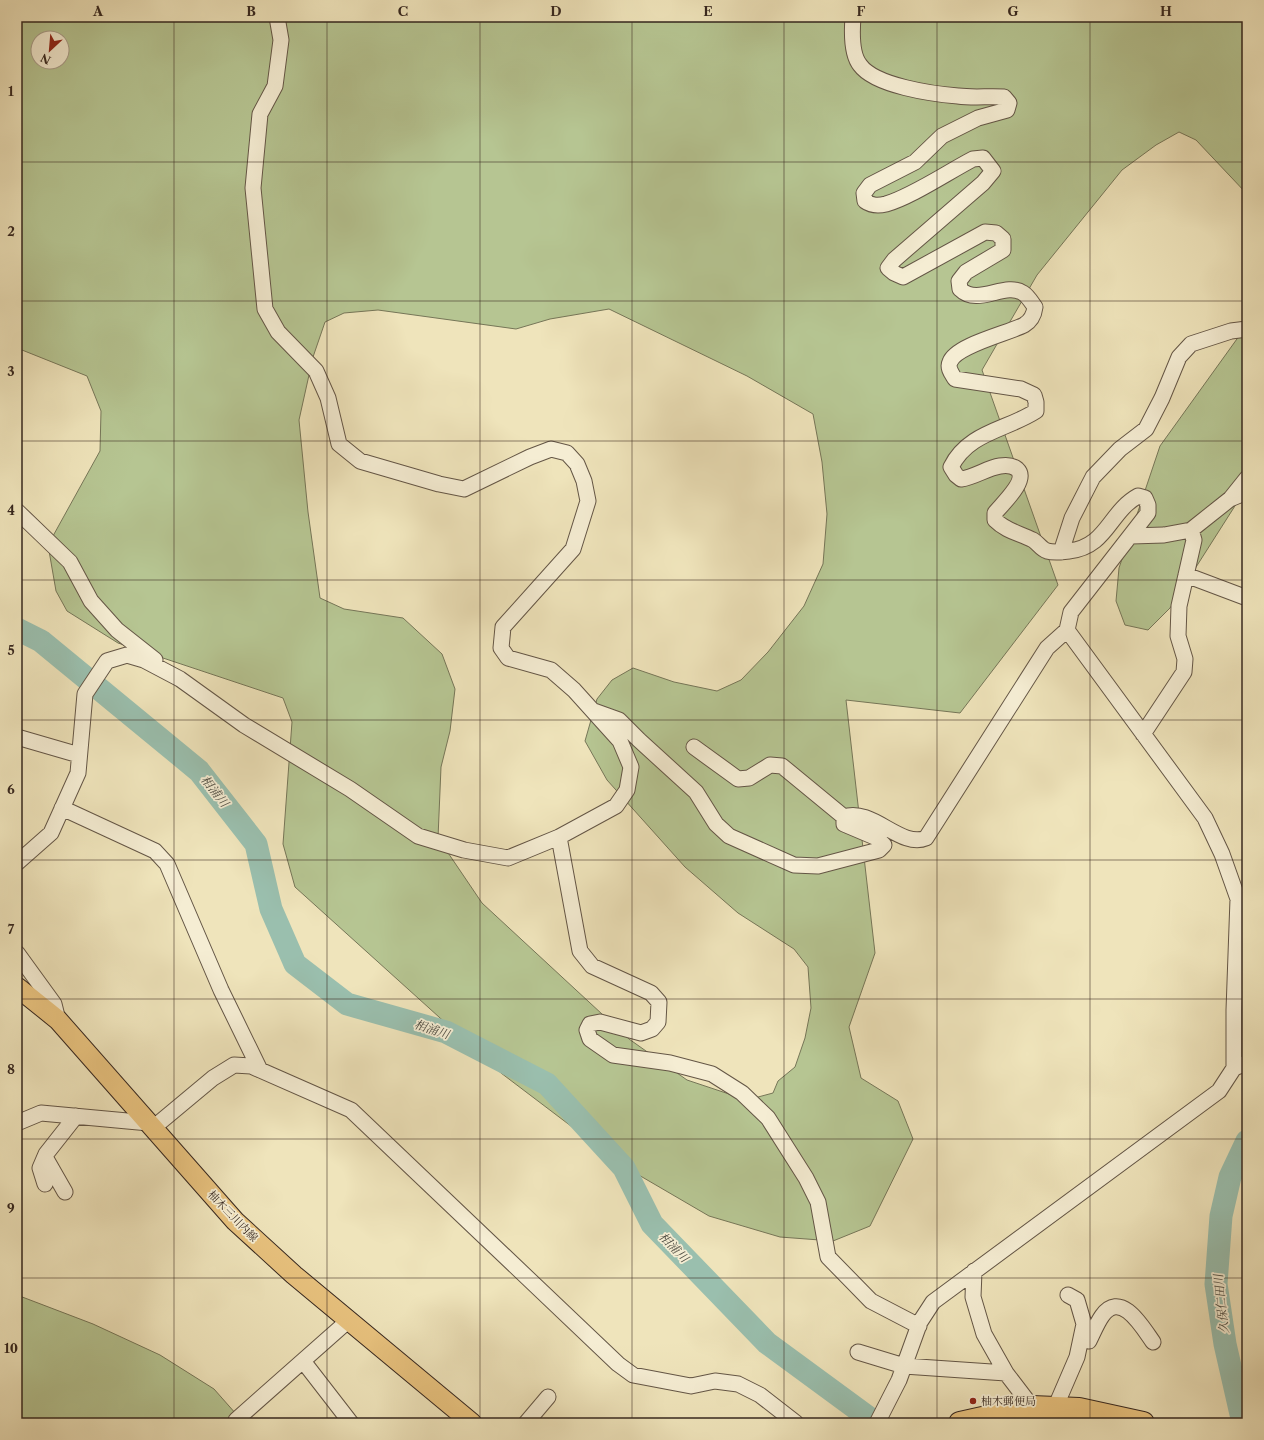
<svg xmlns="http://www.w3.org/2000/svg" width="1264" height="1440" font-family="'Libre Caslon Text','Noto Serif JP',serif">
	<rect width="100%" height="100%" fill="#efe4bb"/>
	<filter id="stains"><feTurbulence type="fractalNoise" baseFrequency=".005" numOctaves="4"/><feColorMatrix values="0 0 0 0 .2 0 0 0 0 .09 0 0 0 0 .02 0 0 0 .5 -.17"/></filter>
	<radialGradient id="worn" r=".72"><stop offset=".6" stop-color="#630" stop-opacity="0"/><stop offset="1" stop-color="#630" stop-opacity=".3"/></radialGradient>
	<path fill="#b6c592" stroke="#767658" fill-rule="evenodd" d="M17,17H1247V194L1196,140L1179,132L1156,145L1122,170L1037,275L982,370L1058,585L960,713L846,700L875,953L849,1027L861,1078L898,1101L913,1139L870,1226L833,1241L780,1237L709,1216L625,1167L501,1073L295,887L283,844L292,722L283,698L118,643L67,611L56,591L48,545L100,451L101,411L87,376L17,348ZM38,38H62V62H38ZM609,309L747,376L813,414L822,462L827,514L823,564L804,606L768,652L741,680L717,691L674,682L633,668L612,680L597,699L585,741L607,780L685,867L738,913L794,949L808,967L811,1008L805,1038L795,1067L778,1081L773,1093L747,1100L687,1080L629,1039L482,903L438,838L441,767L450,731L455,689L442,654L403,618L344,609L320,598L308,512L299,420L313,357L325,322L344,313L378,310L516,329L550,319Z
		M1247,325V487L1170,608L1148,630L1125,625L1116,601L1119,568L1160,446Z
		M17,1295L93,1324L160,1355L214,1389L244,1423H17Z"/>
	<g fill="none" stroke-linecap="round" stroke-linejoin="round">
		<path stroke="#9abfae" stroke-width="23" d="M17,629L41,641L199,771L256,844L271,909L295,964L347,1004L446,1032L547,1084L624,1168L652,1224L767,1343L876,1423
			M1243,1423L1225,1344L1216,1284L1221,1216L1230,1177L1247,1141"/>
		<g stroke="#645646" stroke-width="17">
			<path id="minor" d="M853,17C852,30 851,54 860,65C875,86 933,94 958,96C973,98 989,96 1004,97L1009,103L1007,110L978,118L942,136L915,162L870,185L864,193L865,201C872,206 878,206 886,204C911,197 948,172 973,159L983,158L993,171L983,183L894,260L888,268L894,273L903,277L985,232L996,233L1003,239V250L966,272L959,281L960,289C978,307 1005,281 1023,293C1028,296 1032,303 1035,307C1034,315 1031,321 1024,325C1009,333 956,345 950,362C947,368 952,374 955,379L1021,389L1034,395L1036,402V411C1007,430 968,432 951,467L956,475L961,479C975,477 987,468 1000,466C1006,465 1012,465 1017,469C1029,480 1002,504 995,513V520C1006,531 1019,533 1033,540C1038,543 1041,549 1047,551C1054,553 1062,552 1069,551C1107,547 1109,512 1138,496L1145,498L1148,505V513L1071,612L1067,630L1205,818L1222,854L1238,899L1234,1010V1068L1219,1091L933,1302L920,1322L899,1380L877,1423
				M1231,498L1247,478
				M17,511L70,562L91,601L117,630L155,660
				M1191,530L1230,499L1247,492
				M1131,536L1164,535L1191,530L1194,540L1179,606L1178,636L1185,659L1184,672L1143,734
				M1061,552L1072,518L1093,477L1120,449L1146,429L1162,398L1179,357L1191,344L1231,331L1247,329
				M1186,575L1247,598
				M594,711L619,720L639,740L696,792L716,824L729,836L794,865L818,866L879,850L884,845L877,838L844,824V817C872,807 901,849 926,838L1047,648L1067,630
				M17,737L79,755
				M694,747L738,779L749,778L770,765L782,766L844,817
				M62,808L155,851L167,864L221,990L260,1070
				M559,837L580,951L592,966L651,993L659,1002L658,1022L652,1029L641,1033L600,1022L590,1024L587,1030L590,1039L613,1055L670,1063L712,1074L742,1093L768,1118L806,1178L818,1202L828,1257L871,1301L919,1326
				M17,863L51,833L78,773L85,694L107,661L127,655L144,660L180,679L244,725L350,789L418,836L464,850L508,858L559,837L616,806L627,790L631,767L620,741L574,690L551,670L508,658L501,648L503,627L573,549L588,501L584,481L577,464L567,453L551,449L530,457L464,489L439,484L360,461L339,444L328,398L316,371L278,332L265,309L253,188L260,114L275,86L281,40L277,17
				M17,953L54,1004L58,1020
				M1234,1068L1247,1063
				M17,1123L41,1113L149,1123
				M153,1128L213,1078L234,1065L251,1066L351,1110L618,1364L633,1375L691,1386L715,1381L738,1384L760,1395L796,1423
				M45,1157L65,1192
				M45,1184L40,1168L46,1154L76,1116
				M974,1271L973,1297L984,1334L1006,1373L1032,1407
				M1081,1339L1089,1341C1093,1333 1097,1323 1102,1316C1121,1289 1143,1328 1153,1342
				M858,1352L904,1366L1006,1373
				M303,1361L351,1423
				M1055,1408L1077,1357L1084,1324L1077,1300L1068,1295
				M236,1420L349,1320
				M526,1423L548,1397"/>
		</g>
		<g stroke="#36271f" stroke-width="21">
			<path id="major" d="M17,987L58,1020L235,1221L294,1275L472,1423"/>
		</g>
		<g stroke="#36271f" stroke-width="24">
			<path id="highway" d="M960,1423L1032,1407L1079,1409L1143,1423"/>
		</g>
		<use href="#minor" stroke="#f5edd3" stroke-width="15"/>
		<use href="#major" stroke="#e8c27e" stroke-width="19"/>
		<use href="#highway" stroke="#e8c27e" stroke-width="22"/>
	</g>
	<path fill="none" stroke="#36271f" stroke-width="1" stroke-opacity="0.55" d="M174,17V1423M327,17V1423M480,17V1423M632,17V1423M784,17V1423M937,17V1423M1090,17V1423M17,162H1247M17,301H1247M17,441H1247M17,580H1247M17,720H1247M17,860H1247M17,999H1247M17,1139H1247M17,1278H1247"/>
	<circle fill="#8f2418" stroke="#f5edd3" stroke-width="1.5" cx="973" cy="1401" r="4"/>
	<g text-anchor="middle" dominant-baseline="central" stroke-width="3.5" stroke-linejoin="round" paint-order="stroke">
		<g font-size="11" fill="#36271f" stroke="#f5edd3">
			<text transform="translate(233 1216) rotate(46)">柚木三川内線</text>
		</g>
		<g font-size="11" fill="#36271f" stroke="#f5edd3" text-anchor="start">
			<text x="981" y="1401">柚木郵便局</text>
		</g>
		<g font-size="12" font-style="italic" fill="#4f4d43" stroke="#f5edd3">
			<text transform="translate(215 791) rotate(52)">相浦川</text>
			<text transform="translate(432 1029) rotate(18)">相浦川</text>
			<text transform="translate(674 1247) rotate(46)">相浦川</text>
			<text transform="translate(1221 1304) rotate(-96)">久保仁田川</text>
		</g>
	</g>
	<rect width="1264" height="1440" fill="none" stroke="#efe4bb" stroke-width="44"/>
	<g transform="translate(50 50) rotate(206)"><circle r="19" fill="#f5edd3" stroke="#a99e8b"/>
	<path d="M0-3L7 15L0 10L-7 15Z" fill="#8f2418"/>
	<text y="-6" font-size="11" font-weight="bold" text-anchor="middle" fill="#36271f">N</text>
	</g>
	<rect x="22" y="22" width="1220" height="1396" fill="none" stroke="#36271f" stroke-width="1.5"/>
	<g font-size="13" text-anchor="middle" font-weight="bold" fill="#36271f">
		<text x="98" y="16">A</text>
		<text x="251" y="16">B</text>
		<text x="403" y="16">C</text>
		<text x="556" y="16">D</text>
		<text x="708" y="16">E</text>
		<text x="861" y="16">F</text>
		<text x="1013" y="16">G</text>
		<text x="1166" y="16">H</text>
		<text x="11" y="96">1</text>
		<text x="11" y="236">2</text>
		<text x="11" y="376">3</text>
		<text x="11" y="515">4</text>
		<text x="11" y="655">5</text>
		<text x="11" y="794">6</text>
		<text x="11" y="934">7</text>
		<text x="11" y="1074">8</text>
		<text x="11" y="1213">9</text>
		<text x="11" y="1353">10</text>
	</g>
	<rect width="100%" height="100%" filter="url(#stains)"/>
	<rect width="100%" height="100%" fill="url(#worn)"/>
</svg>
